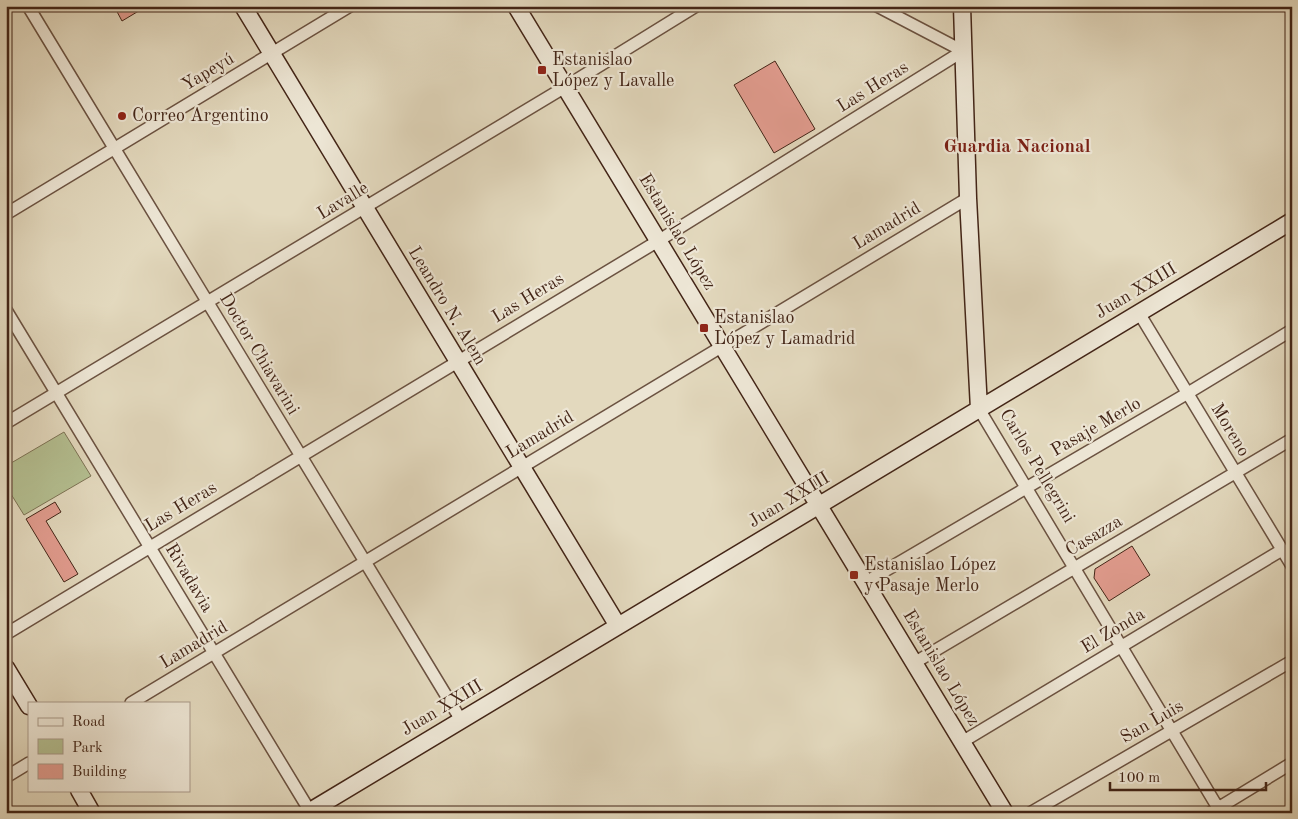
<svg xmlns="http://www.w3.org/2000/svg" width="1298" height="819" font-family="'Old Standard TT',serif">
	<rect width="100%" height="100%" fill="#e3d9be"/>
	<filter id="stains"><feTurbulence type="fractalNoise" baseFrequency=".004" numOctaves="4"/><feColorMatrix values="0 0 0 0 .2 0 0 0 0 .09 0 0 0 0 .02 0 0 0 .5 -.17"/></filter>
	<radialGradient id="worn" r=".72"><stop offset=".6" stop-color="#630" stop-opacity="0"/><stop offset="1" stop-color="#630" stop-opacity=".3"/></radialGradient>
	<path fill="#b4bf91" stroke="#7c7254" d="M64,432L91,476L24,515L6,486V466Z"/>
	<path fill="#e29c8f" stroke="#432517" d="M114,6H147L122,21Z
		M775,61L815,129L774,153L734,85Z
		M55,502L61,512L46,521L78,574L64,582L26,519Z
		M1132,546L1150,575L1109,601L1094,578L1095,569Z"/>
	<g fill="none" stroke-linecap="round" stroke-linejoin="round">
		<g stroke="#6b5241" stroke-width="14">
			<path id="street" d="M28,6L461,720
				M877,6L963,51
				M6,214L350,6
				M6,310L311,813
				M1139,313L1292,566
				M979,409L1221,813
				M6,423L565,87L696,6
				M866,582L1188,393L1292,330
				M6,634L658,241L963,51
				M914,663L1292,439
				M131,703L968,198
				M962,742L1282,550
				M6,777L29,763
				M1030,813L1292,661
				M1210,813L1292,763"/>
		</g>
		<g stroke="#432517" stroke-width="19">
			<path id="secondary" d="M243,6L618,626
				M516,6L1005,813
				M962,6L968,198L979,409
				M6,668L29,706
				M79,790L92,813
				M307,813L1292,221"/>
		</g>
		<use href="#street" stroke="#ede6d5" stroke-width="11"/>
		<use href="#secondary" stroke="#ede6d5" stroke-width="16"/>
	</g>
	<g fill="#8f2418" stroke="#ede6d5" stroke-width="2">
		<rect x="537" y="65" width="10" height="10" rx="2.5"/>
		<circle cx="122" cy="116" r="5"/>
		<rect x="699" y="323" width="10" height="10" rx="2.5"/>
		<rect x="849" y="570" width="10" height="10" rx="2.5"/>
	</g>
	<g text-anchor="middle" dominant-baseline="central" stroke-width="4.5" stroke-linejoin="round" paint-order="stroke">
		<g font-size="18" fill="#432517" stroke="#ede6d5" text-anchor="start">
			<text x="552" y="60">Estanislao<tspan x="552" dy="21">López y Lavalle</tspan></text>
			<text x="132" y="116">Correo Argentino</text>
			<text x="714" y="318">Estanislao<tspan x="714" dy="21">López y Lamadrid</tspan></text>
			<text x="864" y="565">Estanislao López<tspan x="864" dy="21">y Pasaje Merlo</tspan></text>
		</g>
		<g font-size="18" fill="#432517" stroke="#ede6d5">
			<text transform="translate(208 72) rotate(-31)">Yapeyú</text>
			<text transform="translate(873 87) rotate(-32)">Las Heras</text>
			<text transform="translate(343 201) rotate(-31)">Lavalle</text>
			<text transform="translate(887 226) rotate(-31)">Lamadrid</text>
			<text transform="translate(677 232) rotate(59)">Estanislao López</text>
			<text transform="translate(1136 291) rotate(-31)">Juan XXIII</text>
			<text transform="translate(528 298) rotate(-31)">Las Heras</text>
			<text transform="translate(447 306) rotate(59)">Leandro N. Alem</text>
			<text transform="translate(259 354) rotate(59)">Doctor Chiavarini</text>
			<text transform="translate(1096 427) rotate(-30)">Pasaje Merlo</text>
			<text transform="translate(1230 430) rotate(59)">Moreno</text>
			<text transform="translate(540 435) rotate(-31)">Lamadrid</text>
			<text transform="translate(1037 466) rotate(59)">Carlos Pellegrini</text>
			<text transform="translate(789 500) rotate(-31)">Juan XXIII</text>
			<text transform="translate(181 507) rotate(-31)">Las Heras</text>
			<text transform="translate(1094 536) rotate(-31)">Casazza</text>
			<text transform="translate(189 578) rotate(59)">Rivadavia</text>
			<text transform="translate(1113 631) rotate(-31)">El Zonda</text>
			<text transform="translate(194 645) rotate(-31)">Lamadrid</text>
			<text transform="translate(941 668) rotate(59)">Estanislao López</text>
			<text transform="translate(442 708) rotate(-31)">Juan XXIII</text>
			<text transform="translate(1152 722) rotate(-30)">San Luis</text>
		</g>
		<g font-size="19" font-weight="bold" fill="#7a1f14" stroke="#ede6d5">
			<text x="1017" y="147">Guardia Nacional</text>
		</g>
	</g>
	<rect width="1298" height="819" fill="none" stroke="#e3d9be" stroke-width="25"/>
	<rect x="8" y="8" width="1283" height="804" fill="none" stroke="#432517" stroke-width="2.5"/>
	<rect x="12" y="12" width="1273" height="794" fill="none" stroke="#432517"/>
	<rect x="28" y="702" width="162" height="90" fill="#ede6d5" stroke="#a99989"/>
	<rect x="38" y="718" width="25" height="8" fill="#ede6d5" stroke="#a99989"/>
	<text x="72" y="726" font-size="15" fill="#432517">Road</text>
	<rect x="38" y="739" width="25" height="15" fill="#b4bf91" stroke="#a99989"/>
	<text x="72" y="752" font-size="15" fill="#432517">Park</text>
	<rect x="38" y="764" width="25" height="15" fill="#e29c8f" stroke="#a99989"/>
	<text x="72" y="776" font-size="15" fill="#432517">Building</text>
	<path d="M1110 782v8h156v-8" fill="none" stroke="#432517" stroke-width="2.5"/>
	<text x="1118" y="782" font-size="15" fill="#432517" stroke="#ede6d5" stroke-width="4" paint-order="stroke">100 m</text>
	<rect width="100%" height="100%" filter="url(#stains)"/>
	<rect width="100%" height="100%" fill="url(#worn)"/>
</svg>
